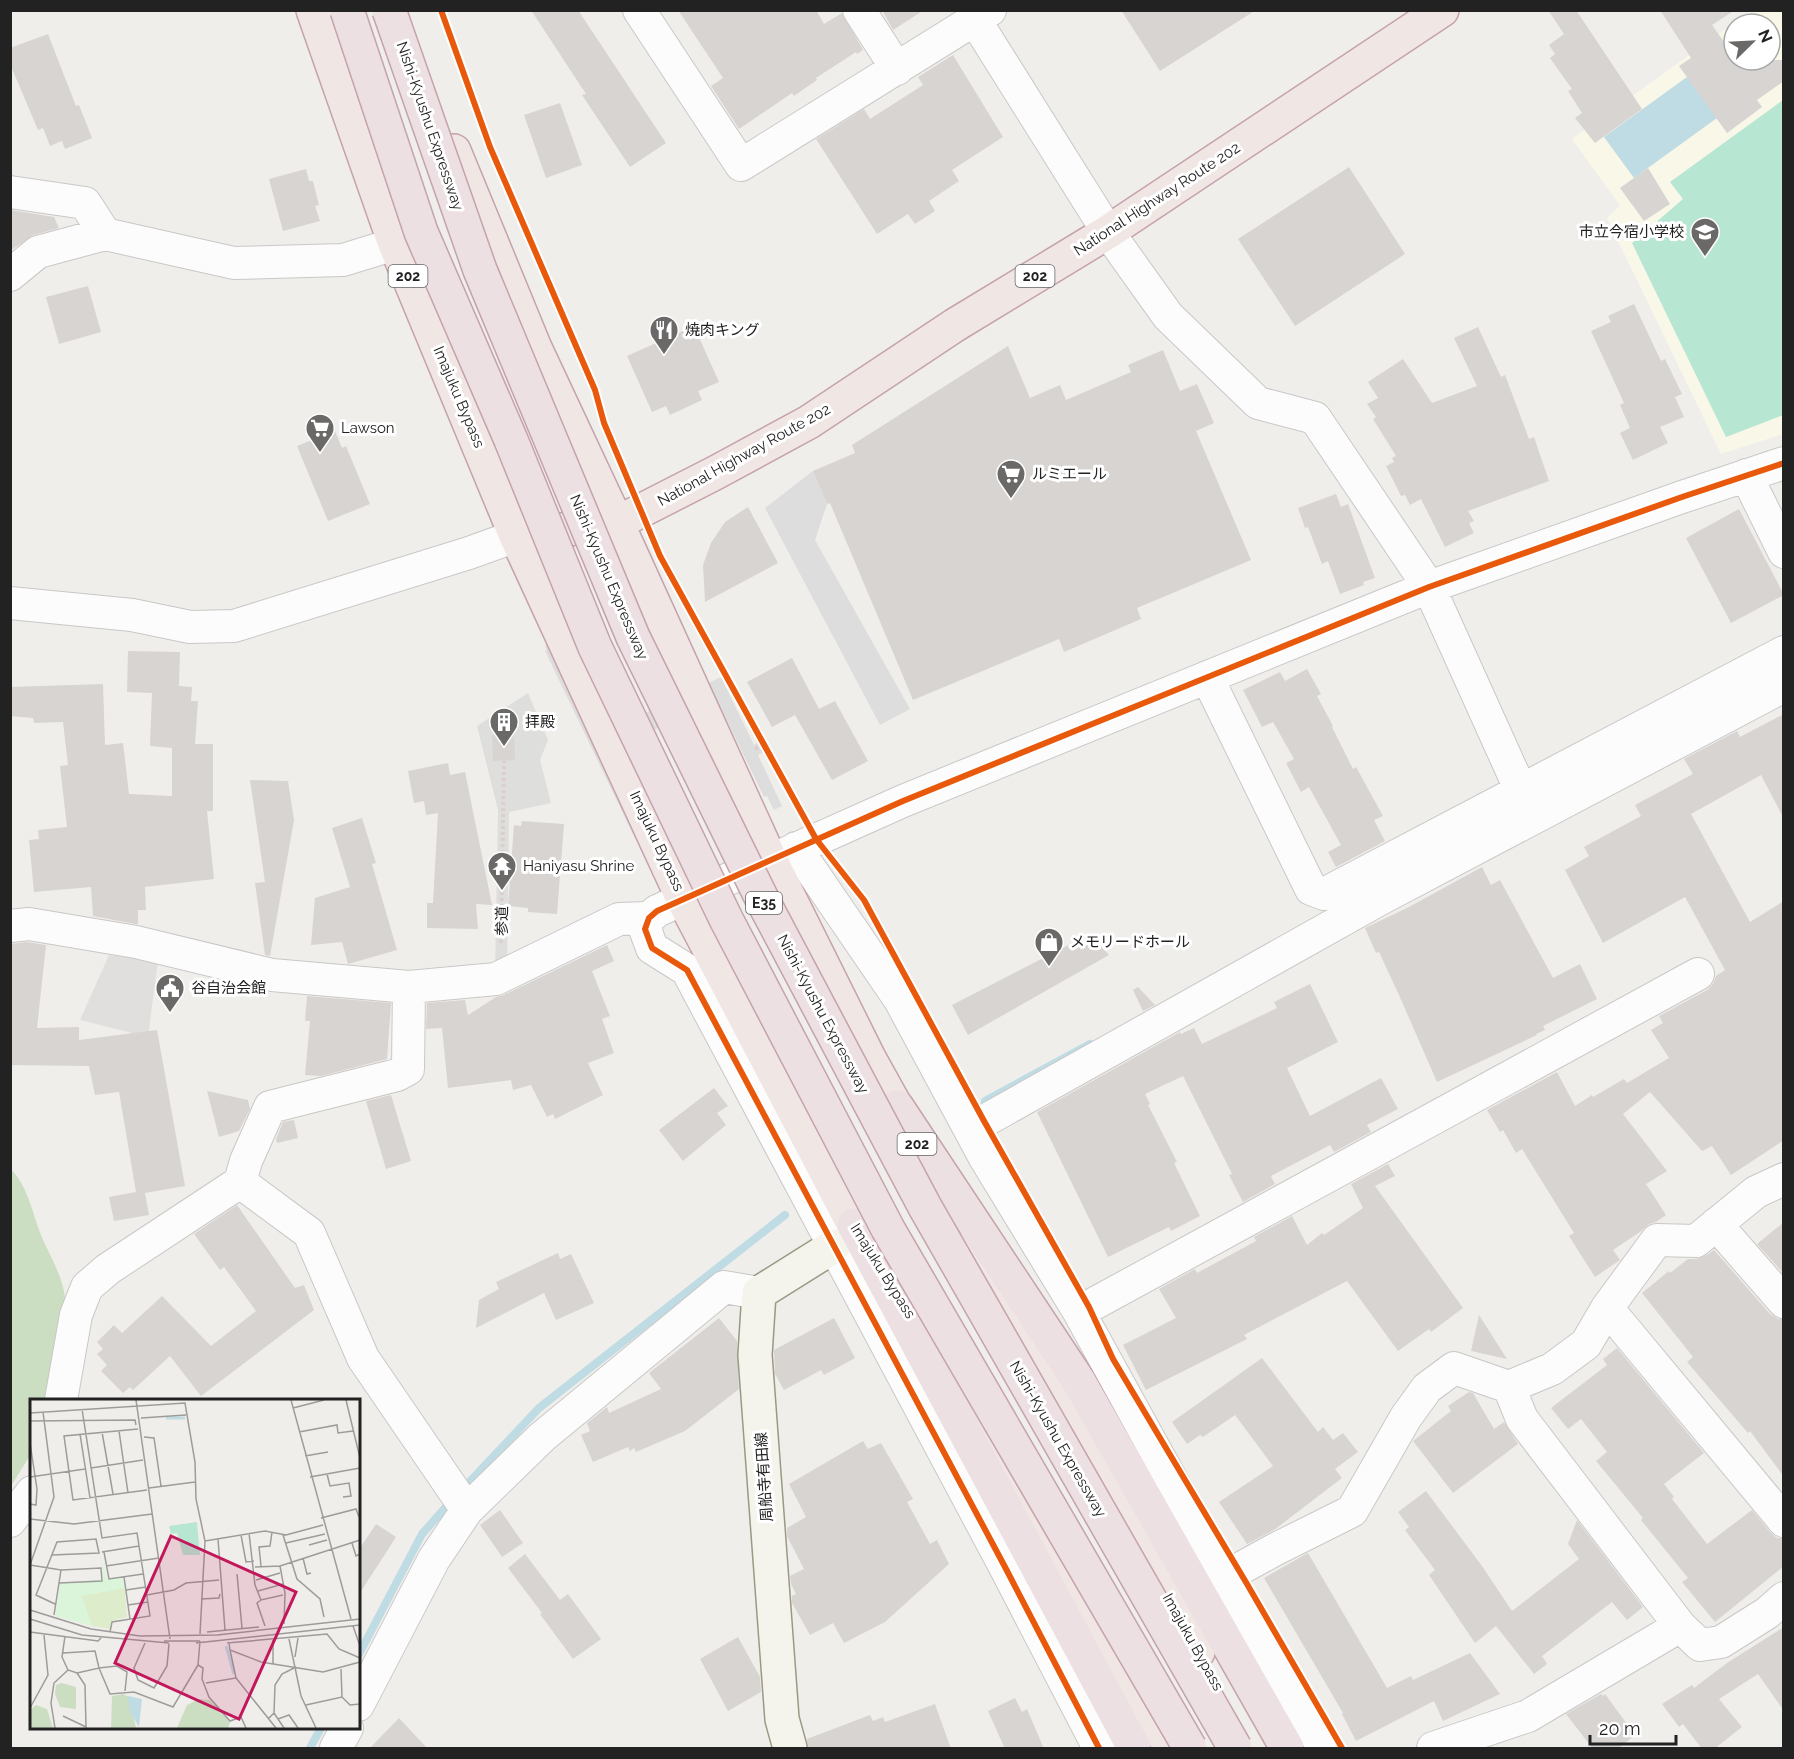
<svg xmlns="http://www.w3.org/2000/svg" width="1794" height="1759" font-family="Raleway,'Noto Sans JP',sans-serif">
	<rect width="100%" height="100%" fill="#f0eeeb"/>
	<path fill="#f8f7e8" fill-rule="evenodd" d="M1751,11H1783V434L1721,454L1607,218L1620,206L1572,139ZM1734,24H1770V60H1734Z"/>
	<path fill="#dededc" d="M528,693L548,740L540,760L551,803L509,812L507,973L495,974L498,810L477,726Z"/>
	<path fill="#cbdec1" d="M11,1169C26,1185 31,1206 38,1227C45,1248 59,1268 64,1291C70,1324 56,1367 50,1400H32L31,1454L11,1486Z"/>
	<path fill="#b7e6d2" d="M1783,100V415L1726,437L1632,243L1683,199L1670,182Z"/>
	<path fill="#e0dfde" d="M109,955L158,961L148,1037L80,1020Z"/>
	<path fill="#bfdbe3" d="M1687,77L1717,118L1634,178L1604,137Z"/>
	<path fill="#dedddd" d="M813,471L827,504L815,540L910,709L880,725L765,508Z
		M551,643L599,735L721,677L754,745L757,743L734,695L740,692L768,750L758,755L782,806L774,810L767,796L764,797L717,700L608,752L665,873L654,878L545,651L547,650L545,646Z"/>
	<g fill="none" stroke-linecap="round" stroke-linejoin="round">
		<path stroke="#bfdbe3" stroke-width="8" d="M985,1101L1090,1044
			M461,1491L539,1408L785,1215
			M358,1656L422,1534L452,1500
			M310,1748L321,1728"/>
	</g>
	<path fill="#d7d4d2" d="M531,10H578L666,143L630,167L582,95L586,94Z
		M678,10H816L824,24L842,13L863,50L857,54L856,52L816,78L817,80L794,96L792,93L739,129L711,86L723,78Z
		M882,10H924L893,30Z
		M1121,10H1256L1160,71Z
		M1548,10H1576L1642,109L1595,143L1575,118L1582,113L1568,91L1572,89L1550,58L1555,54L1549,45L1564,34Z
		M1660,10H1735L1712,25L1734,56V60H1784V81L1757,100L1762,107L1727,133L1679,66L1691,58Z
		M48,34L76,106L79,105L92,138L65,149L62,141L50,146L43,128L38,130L10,64V48Z
		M953,55L1003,137L952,170L959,181L929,201L935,211L915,224L908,214L877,234L816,139L864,109L870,119L923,85L918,77Z
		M560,103L582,165L546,178L524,115Z
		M1349,167L1405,254L1295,326L1238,239Z
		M1648,168L1670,204L1644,221L1620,188Z
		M306,169L309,181H313L319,205L315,206L320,221L283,231L269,179Z
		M10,210L54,217L59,228L33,235L10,251Z
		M88,286L101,332L59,344L46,297Z
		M1634,304L1661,361L1665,359L1682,394L1675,397L1684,417L1660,427L1668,443L1633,460L1620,433L1630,428L1620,405L1624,403L1591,331L1611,322L1608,316Z
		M694,326L719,382L698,391L702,400L670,415L666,406L652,412L627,356Z
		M1478,327L1501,377L1505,375L1529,439L1534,437L1549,481L1468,511L1474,521L1469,523L1474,533L1445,547L1421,499L1410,505L1405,495L1401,496L1386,466L1394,462L1392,458L1396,456L1373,419L1376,417L1367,404L1378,398L1368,382L1403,359L1432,403L1477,386L1454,338Z
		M1008,346L1030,398L1060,385L1066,400L1131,372L1128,365L1163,350L1180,391L1197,384L1214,423L1196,431L1251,560L1137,608L1141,619L1064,652L1059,639L913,700L830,503L827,504L813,471L855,453L852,445Z
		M335,431L342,448L346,446L370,504L328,521L297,446Z
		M1336,494L1341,507L1348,504L1375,578L1363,582L1364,585L1340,594L1328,561L1322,564L1308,527L1305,528L1298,508Z
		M748,507L778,563L705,602L703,565L711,543L725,522Z
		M1739,509L1784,595L1731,623L1686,538Z
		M128,651L180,652L179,686L192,687L191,701H198L195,744H213V811H207L214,879L145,887L146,910H138V924H135L93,916L91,887L34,892L29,840L39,839L38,830L67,827L60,766L68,765L63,722L34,723L33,718L10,716V687L103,684L105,745L123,743L129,794L172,796V748L150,746L152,693L127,692Z
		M792,658L819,709L835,701L868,761L832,780L795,715L772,727L747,682Z
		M1307,669L1321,694L1317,696L1333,726L1332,727L1353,769L1356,767L1383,816L1374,820L1385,841L1336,867L1328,852L1341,845L1309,787L1301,792L1286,763L1294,759L1273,722L1262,727L1243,690L1280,672L1285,681Z
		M1784,714V819L1761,775L1691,814L1750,922L1784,901V1140L1731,1175L1712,1146L1702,1151L1650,1092L1623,1114L1667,1171L1646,1184L1666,1215L1656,1222L1649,1224L1640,1232L1613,1250L1620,1260L1595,1277L1569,1236L1574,1233L1522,1149L1516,1153L1503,1130L1500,1132L1487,1110L1557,1072L1575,1106L1592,1095L1593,1097L1624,1079L1627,1083L1669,1058L1651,1030L1663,1023L1659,1016L1707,990L1713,984L1716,976L1725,970L1685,897L1603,943L1565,870L1589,856L1584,847L1641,816L1635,805L1693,774L1684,759L1737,731L1740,737Z
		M514,734L515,760L493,761L492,735Z
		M448,763L450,775L465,772L492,905L476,904L478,929L427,928V903H433L438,813L426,815L424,801L414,803L408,771Z
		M250,780L288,781L294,820L270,956L265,955L255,883L265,882Z
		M362,818L376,863L372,864L397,950L348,964L342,942L311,945L315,898L350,887L332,828Z
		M522,821L564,824L557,914L528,912V908L508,906L514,825L521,826Z
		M1482,867L1491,885L1500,880L1553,978L1580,964L1597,999L1543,1026L1545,1030L1536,1034L1537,1035L1437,1082L1399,995L1379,952L1376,953L1365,928L1409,907Z
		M1090,934L1109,955L968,1035L952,1005Z
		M27,942L46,945L37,1028L79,1027V1040L157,1030L185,1186L145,1193L149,1215L114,1221L109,1197L136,1192L119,1092L95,1095L89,1066L10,1065V944Z
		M607,945L614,961L592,971L610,1016L602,1019L614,1053L588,1063L603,1095L555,1119L553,1114L547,1117L531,1085L513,1090L511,1080L448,1088L442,1028L426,1029L427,1003L465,1000L468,1015L496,997L504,995Z
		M1310,984L1338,1042L1287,1068L1310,1116L1381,1078L1398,1109L1367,1125L1371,1132L1334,1152L1330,1145L1271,1176L1275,1184L1243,1202L1229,1175L1232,1174L1183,1076L1145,1094L1150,1104L1148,1105L1177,1162L1174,1163L1200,1216L1171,1231L1169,1227L1108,1257L1037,1112L1180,1032L1181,1034L1194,1028L1202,1044L1277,1008L1274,1002Z
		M1138,987L1155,1005L1143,1011L1133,990Z
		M307,996L391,1003L387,1059L321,1076L305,1075L310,1021H305Z
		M714,1088L728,1106L717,1113L726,1125L683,1161L659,1130Z
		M207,1091L248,1100L250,1109L239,1131L219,1137Z
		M391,1095L411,1161L386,1169L366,1101Z
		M294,1120L298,1138L277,1143L276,1139L283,1122Z
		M1388,1164L1395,1176L1375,1186L1463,1308L1431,1332L1429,1329L1398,1351L1347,1281L1244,1335L1247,1339L1146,1390L1123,1345L1176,1318L1159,1289L1195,1269L1197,1273L1256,1241L1254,1237L1292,1216L1307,1245L1322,1233L1324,1235L1363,1208L1351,1184Z
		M237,1205L295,1288L304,1285L314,1310L201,1396L170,1356L133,1390L130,1387L123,1393L101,1371L107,1365L97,1354L103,1349L97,1342L114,1325L122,1333L162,1296L211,1346L256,1311L224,1267L220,1270L194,1234Z
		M1784,1222V1274L1757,1244Z
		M1714,1250L1770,1314L1778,1319H1784V1477L1750,1431L1748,1433L1687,1362L1693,1357L1642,1293L1669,1271L1670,1273L1688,1259H1696L1707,1255Z
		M558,1253L560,1259L571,1254L594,1303L556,1320L544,1293L476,1328L479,1300L499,1289L496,1282Z
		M1479,1315L1507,1359L1471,1351Z
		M719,1318L737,1341L739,1389L685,1431L636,1452L634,1448L630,1451L628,1447L593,1462L581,1435L590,1431L587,1423L607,1407L609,1413L661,1389L649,1373Z
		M834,1318L855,1358L824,1375L821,1370L784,1390L775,1374L774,1350Z
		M1617,1348L1704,1453L1664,1484L1674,1497L1672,1499L1707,1544L1752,1510L1771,1533L1777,1538H1784V1566L1715,1622L1682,1582L1688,1578L1641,1520L1643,1518L1596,1461L1607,1452L1581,1419L1568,1429L1551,1408L1607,1365L1603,1359Z
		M1262,1358L1318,1432L1323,1427L1333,1440L1343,1433L1358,1452L1335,1469L1342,1478L1274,1530L1247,1544L1219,1502L1273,1466L1235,1415L1203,1437L1200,1435L1187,1444L1172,1422Z
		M1469,1392L1473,1393L1494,1429L1504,1422L1518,1444L1453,1493L1413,1441L1451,1411L1448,1406Z
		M863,1441L868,1449L881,1443L913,1499L907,1502L930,1544L937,1540L949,1564L885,1622L844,1643L833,1623L810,1635L792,1603V1596L796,1594L791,1584L790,1576L804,1569L787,1536V1528L806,1517L789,1484Z
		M1426,1491L1482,1566L1512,1611L1579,1559L1568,1544L1577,1520L1643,1607L1627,1620L1612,1602L1542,1656L1547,1664L1534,1674L1496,1626L1475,1643L1429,1575L1435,1570L1405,1530L1409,1527L1398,1512Z
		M500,1510L523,1543L502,1557L480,1525Z
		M376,1524L396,1537L358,1596V1551Z
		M1308,1553L1387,1688L1411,1676L1413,1680L1470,1653L1500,1694L1443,1721L1434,1701L1356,1741L1342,1714L1343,1713L1264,1578Z
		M525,1554L560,1600L568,1594L601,1639L573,1659L540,1614L542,1613L508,1568Z
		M1784,1627V1711L1758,1674L1719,1699L1742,1727L1714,1749H1702L1683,1724L1679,1727L1662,1704L1692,1685L1694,1688L1727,1663Z
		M738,1637L760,1677L761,1692L728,1711L700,1659Z
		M1601,1694L1603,1696L1605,1694L1635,1735L1618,1749H1593L1566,1714Z
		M1015,1698L1022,1712L1027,1709L1044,1749H1005L988,1711Z
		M935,1704L951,1749H808L807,1739L870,1715L873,1721L883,1717L885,1722Z
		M399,1718L428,1749H369Z"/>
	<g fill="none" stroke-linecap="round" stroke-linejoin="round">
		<g stroke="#c9c8c7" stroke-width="34">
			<path id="minor" d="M639,10L741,165L990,10
				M859,10L897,69
				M975,20L1108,232L1168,316L1258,403L1315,418L1429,587L1521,791
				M10,192L85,203L105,234
				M10,275L38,252L105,234L234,263L343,260L395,244
				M1746,475L1784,552
				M10,603L132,615L190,627L234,626L469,553L516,536
				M1207,677L1311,889L1324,894L1784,652
				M796,848L900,1000L985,1158L1079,1312L1225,1577L1262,1652L1324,1748
				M10,926L29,924L136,942L272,975L409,987L496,979L619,919L649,918
				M970,1129L1380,899L1784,686
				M1784,1179L1756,1192L1696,1241L1657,1240L1607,1308L1586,1344L1552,1369L1509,1387L1522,1419L1680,1626L1700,1645L1721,1642L1767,1613L1784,1598
				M240,1182L309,1233L363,1358L467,1510
				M1716,1224L1784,1302
				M1607,1308L1784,1521
				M1079,1312L1698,974
				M61,1400L76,1315L87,1287L108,1269L240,1182L246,1161L270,1107L397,1075L408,1069L409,987
				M10,1521L32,1492
				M1225,1577L1274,1550L1352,1511L1406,1417L1427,1388L1454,1368L1509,1387
				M358,1705L434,1559L467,1510L542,1437L724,1287L759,1293
				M336,1748L347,1728
				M1099,1748L1005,1567L687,970L652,948L645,929L649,918L657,911L903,801L1429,587L1682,497L1784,463
				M1433,1748L1528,1716L1680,1626"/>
		</g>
		<g stroke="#999a82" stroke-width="36">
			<path id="secondary" d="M790,1748L782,1719L755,1355L759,1293L834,1246"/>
		</g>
		<g stroke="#c5a2ac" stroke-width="36">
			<path id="trunk" d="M313,10L395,244L516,536L684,901L854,1225L869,1249
				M454,151L535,348L617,523L770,859L869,1058L910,1132
				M521,535L617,523L715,473L809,422L955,325L1108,232L1442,10
				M973,1245L1198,1652
				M956,1387L1007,1468L1171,1748"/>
		</g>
		<g stroke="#c5a2ac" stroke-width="36">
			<path id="motorway" d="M897,1107L1078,1380L1287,1748
				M854,1225L1134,1748"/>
		</g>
		<path stroke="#dccecd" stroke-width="4" stroke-dasharray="3 3" stroke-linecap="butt" d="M735,692H737L762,746L753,750
			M501,943L504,761"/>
		<use href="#minor" stroke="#fdfcfc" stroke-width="32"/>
		<use href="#secondary" stroke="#f4f4ed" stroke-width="33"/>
		<use href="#trunk" stroke="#f0e6e4" stroke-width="33"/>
		<use href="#motorway" stroke="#ece0e2" stroke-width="33"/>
		<g stroke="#c5a2ac" stroke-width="36" stroke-linecap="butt">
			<path id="motorway-bridge" d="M347,10L421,232L511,440L595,647L726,919L888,1229L1190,1748
				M389,10L480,270L633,637L765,905L925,1207L1235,1748"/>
		</g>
		<use href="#motorway-bridge" stroke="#ece0e2" stroke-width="33"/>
		<g stroke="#fff" stroke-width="10">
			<path id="cycleway" d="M441,10L490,147L595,390L604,423L660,556L816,839L864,900L984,1121L1089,1307L1113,1359L1247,1584L1342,1748
				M1099,1748L1005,1567L687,970L652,948L645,929L649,918L657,911L903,801L1429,587L1682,497L1784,463"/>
		</g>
		<use href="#cycleway" stroke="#e8590c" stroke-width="6"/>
	</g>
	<defs>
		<g id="school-pin" transform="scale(1.5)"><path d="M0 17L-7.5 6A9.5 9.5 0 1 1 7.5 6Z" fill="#6a6968" stroke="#fff"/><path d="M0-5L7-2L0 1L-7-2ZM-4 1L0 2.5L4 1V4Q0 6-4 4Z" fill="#fff"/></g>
		<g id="restaurant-pin" transform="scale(1.5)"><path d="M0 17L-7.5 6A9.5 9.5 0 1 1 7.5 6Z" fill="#6a6968" stroke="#fff"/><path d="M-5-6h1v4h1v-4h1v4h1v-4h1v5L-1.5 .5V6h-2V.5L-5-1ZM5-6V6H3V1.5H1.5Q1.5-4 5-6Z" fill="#fff"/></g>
		<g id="supermarket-pin" transform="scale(1.5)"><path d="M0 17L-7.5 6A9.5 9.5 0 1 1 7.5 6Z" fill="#6a6968" stroke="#fff"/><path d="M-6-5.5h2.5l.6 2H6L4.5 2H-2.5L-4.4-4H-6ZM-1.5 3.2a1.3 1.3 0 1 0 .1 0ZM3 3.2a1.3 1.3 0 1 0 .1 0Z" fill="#fff"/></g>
		<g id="building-pin" transform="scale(1.5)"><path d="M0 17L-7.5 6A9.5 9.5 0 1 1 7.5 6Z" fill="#6a6968" stroke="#fff"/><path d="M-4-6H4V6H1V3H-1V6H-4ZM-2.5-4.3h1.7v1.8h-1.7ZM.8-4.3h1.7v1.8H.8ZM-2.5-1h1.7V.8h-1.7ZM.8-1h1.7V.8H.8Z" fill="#fff"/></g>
		<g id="temple-pin" transform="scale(1.5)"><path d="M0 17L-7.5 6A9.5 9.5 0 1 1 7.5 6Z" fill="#6a6968" stroke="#fff"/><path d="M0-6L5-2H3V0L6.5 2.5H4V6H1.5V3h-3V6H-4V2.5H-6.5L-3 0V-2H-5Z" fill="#fff"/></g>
		<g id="shop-pin" transform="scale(1.5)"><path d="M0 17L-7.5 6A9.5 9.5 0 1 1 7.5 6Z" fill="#6a6968" stroke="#fff"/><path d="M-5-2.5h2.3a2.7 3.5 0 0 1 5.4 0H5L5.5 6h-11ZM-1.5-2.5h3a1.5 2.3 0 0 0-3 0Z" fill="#fff"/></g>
		<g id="civic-pin" transform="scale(1.5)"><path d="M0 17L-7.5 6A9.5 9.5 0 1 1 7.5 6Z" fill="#6a6968" stroke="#fff"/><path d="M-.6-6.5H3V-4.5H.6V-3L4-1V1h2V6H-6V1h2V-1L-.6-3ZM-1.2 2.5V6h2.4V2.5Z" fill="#fff"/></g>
	</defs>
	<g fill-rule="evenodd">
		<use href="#school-pin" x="1705" y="232"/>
		<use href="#restaurant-pin" x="664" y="330"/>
		<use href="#supermarket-pin" x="320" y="428"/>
		<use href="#supermarket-pin" x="1011" y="474"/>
		<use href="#building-pin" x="504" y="722"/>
		<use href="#temple-pin" x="502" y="866"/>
		<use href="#shop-pin" x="1049" y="942"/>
		<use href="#civic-pin" x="170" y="988"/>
	</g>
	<g text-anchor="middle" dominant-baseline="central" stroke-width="6" stroke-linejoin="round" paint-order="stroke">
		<g fill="#fff" stroke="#646464" stroke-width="1.5">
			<rect x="388.5" y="265" width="39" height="22" rx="4.5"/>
			<rect x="1015.5" y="265" width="39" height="22" rx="4.5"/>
			<rect x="746" y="892" width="36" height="22" rx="4.5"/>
			<rect x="897.5" y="1133" width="39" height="22" rx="4.5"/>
		</g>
		<g font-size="14" font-weight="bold" fill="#222">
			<text x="408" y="276">202</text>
			<text x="1035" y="276">202</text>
			<text x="764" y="903">E35</text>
			<text x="917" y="1144">202</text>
		</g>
		<g font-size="15" fill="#222" stroke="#fff">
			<text transform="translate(430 126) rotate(71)">Nishi-Kyushu Expressway</text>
			<text transform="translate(1157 199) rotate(-33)">National Highway Route 202</text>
			<text transform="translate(459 397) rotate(67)">Imajuku Bypass</text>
			<text transform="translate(744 455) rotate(-29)">National Highway Route 202</text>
			<text transform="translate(609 577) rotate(67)">Nishi-Kyushu Expressway</text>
			<text transform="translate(657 841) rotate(65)">Imajuku Bypass</text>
			<text transform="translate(502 921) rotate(-89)">参道</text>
			<text transform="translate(823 1014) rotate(62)">Nishi-Kyushu Expressway</text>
			<text transform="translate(883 1271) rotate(58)">Imajuku Bypass</text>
			<text transform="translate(1058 1439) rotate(60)">Nishi-Kyushu Expressway</text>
			<text transform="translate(764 1477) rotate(-94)">周船寺有田線</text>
			<text transform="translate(1193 1642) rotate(61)">Imajuku Bypass</text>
		</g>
		<g font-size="15" fill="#222" stroke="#fff" text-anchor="start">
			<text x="1684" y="232" text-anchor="end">市立今宿小学校</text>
			<text x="685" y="330">焼肉キング</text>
			<text x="341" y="428">Lawson</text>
			<text x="1032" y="474">ルミエール</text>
			<text x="525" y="722">拝殿</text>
			<text x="523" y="866">Haniyasu Shrine</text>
			<text x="1070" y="942">メモリードホール</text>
			<text x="191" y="988">谷自治会館</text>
		</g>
	</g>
	<g transform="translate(30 1399)">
		<rect width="330" height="330" fill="#f0eeeb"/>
		<path d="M94,185L97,218L81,222L80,230L62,227L51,197L54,192Z" fill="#ddeccb"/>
		<path d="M32,284L46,288V310L30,308L25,295L26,286ZM93,295L99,298L106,329H81L82,297ZM169,300L180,301L195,316L200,324L198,329H147L157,306ZM6,306L17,310L23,329H0V311Z" fill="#cbdec1"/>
		<path d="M70,155L77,180L92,179L95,189L52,197L62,227L25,217L30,185L74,180Z" fill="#daf5da"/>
		<path d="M167,123L170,156H153L147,134L141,135L139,127Z" fill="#b7e6d2"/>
		<path d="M98,297L112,300L109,328L100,313Z" fill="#bfdbe3"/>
		<path fill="none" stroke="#bfdbe3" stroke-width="3" d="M136,19H155M196,247L204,275"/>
		<path fill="none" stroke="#9e9c9b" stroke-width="1.5" d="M106,1L140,240M261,1L321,220M316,1L330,59M263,9L294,1M52,10L72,139L107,134L120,217L82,223L80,233M0,14L155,4L165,63L166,100L175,142L170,235M111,19L156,16M0,22L105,21L106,26M108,30L34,37L43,101L117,91M89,32L98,94M72,33L83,95M269,33L307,26L308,34L323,32M50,35L60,99M114,38L124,39L131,87M0,44L7,90L6,106L0,105M275,57L298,53M61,69L113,61M297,75L300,87L319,84L321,97L313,98M0,78L55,70M280,78L330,69M119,89L165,83M291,119L326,110L329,118M0,120L44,125L122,115M219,134L225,186L231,201L253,196M211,136L216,163L224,162M253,136L267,180L290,200L294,218M188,140L195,231M175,142L235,132L256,136L293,126M256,144L295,135M322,144L326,157L330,155M279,146L297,141M72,153L109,147M74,153L79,180L113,175M22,156L69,154L66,140L27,143L6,196L25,205M273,159L277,175L281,174M0,166L24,98L13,13M0,166L31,171L71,169L72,182L29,184M76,167L129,159M231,167L229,148L240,147L242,133M250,167L255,194L254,225M225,168L250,167L330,141M207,175L212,229M94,178L100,220M226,181L250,174M96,191L116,188M228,192L253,185M117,196L144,191L156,184L189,181M171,200L189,199L190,195M231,201L227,204L235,227M98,206L118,203M0,211L61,230L110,237L187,236L330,220M24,216L31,171M0,220L52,236L139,244M323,227L330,247M0,233L68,242L71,239M177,233L229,228M35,237L32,258L38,271L47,274L69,269L80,295L104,293L143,308L168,266L170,242M259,240L271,297L286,329M134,242H170M115,244L104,269L108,281L124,289L137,267L139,245M166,244L330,226M197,244L297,235L309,250L330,259M199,244L200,251L231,263L293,273L330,263M200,251L206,279L246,329M33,254L65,252L69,269L87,267L97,273L95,292M265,258L268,239M243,265V241M168,266L173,269L172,280L179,298L200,322L211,318L216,329M311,270L312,298M176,284L206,279M276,306L312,298L320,306L330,305M0,309L18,276L14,236M244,314L254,329M33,317L56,328L55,286L47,274M238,320L244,314L245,286L252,275L264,269M248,320L259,316L268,329M25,329L21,304L24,284L38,271"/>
		<path fill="#c2185b" fill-opacity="0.15" stroke="#c2185b" stroke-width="3" d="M141,137L266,193L209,320L85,264Z"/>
		<rect width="330" height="330" fill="none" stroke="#222" stroke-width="3"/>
	</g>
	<rect width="1794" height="1759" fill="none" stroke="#222222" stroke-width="24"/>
	<g transform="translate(1752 42) rotate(66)"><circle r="28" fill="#ffffff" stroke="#a7a7a7" stroke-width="1.5"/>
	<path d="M0-4.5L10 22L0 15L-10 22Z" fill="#6a6968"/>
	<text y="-9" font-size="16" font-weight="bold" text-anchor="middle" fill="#222222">N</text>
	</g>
	<path d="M1590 1735v9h86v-9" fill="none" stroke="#222222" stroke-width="3"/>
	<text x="1599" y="1735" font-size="18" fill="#222222" stroke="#ffffff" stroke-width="4.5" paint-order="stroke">20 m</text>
</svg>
